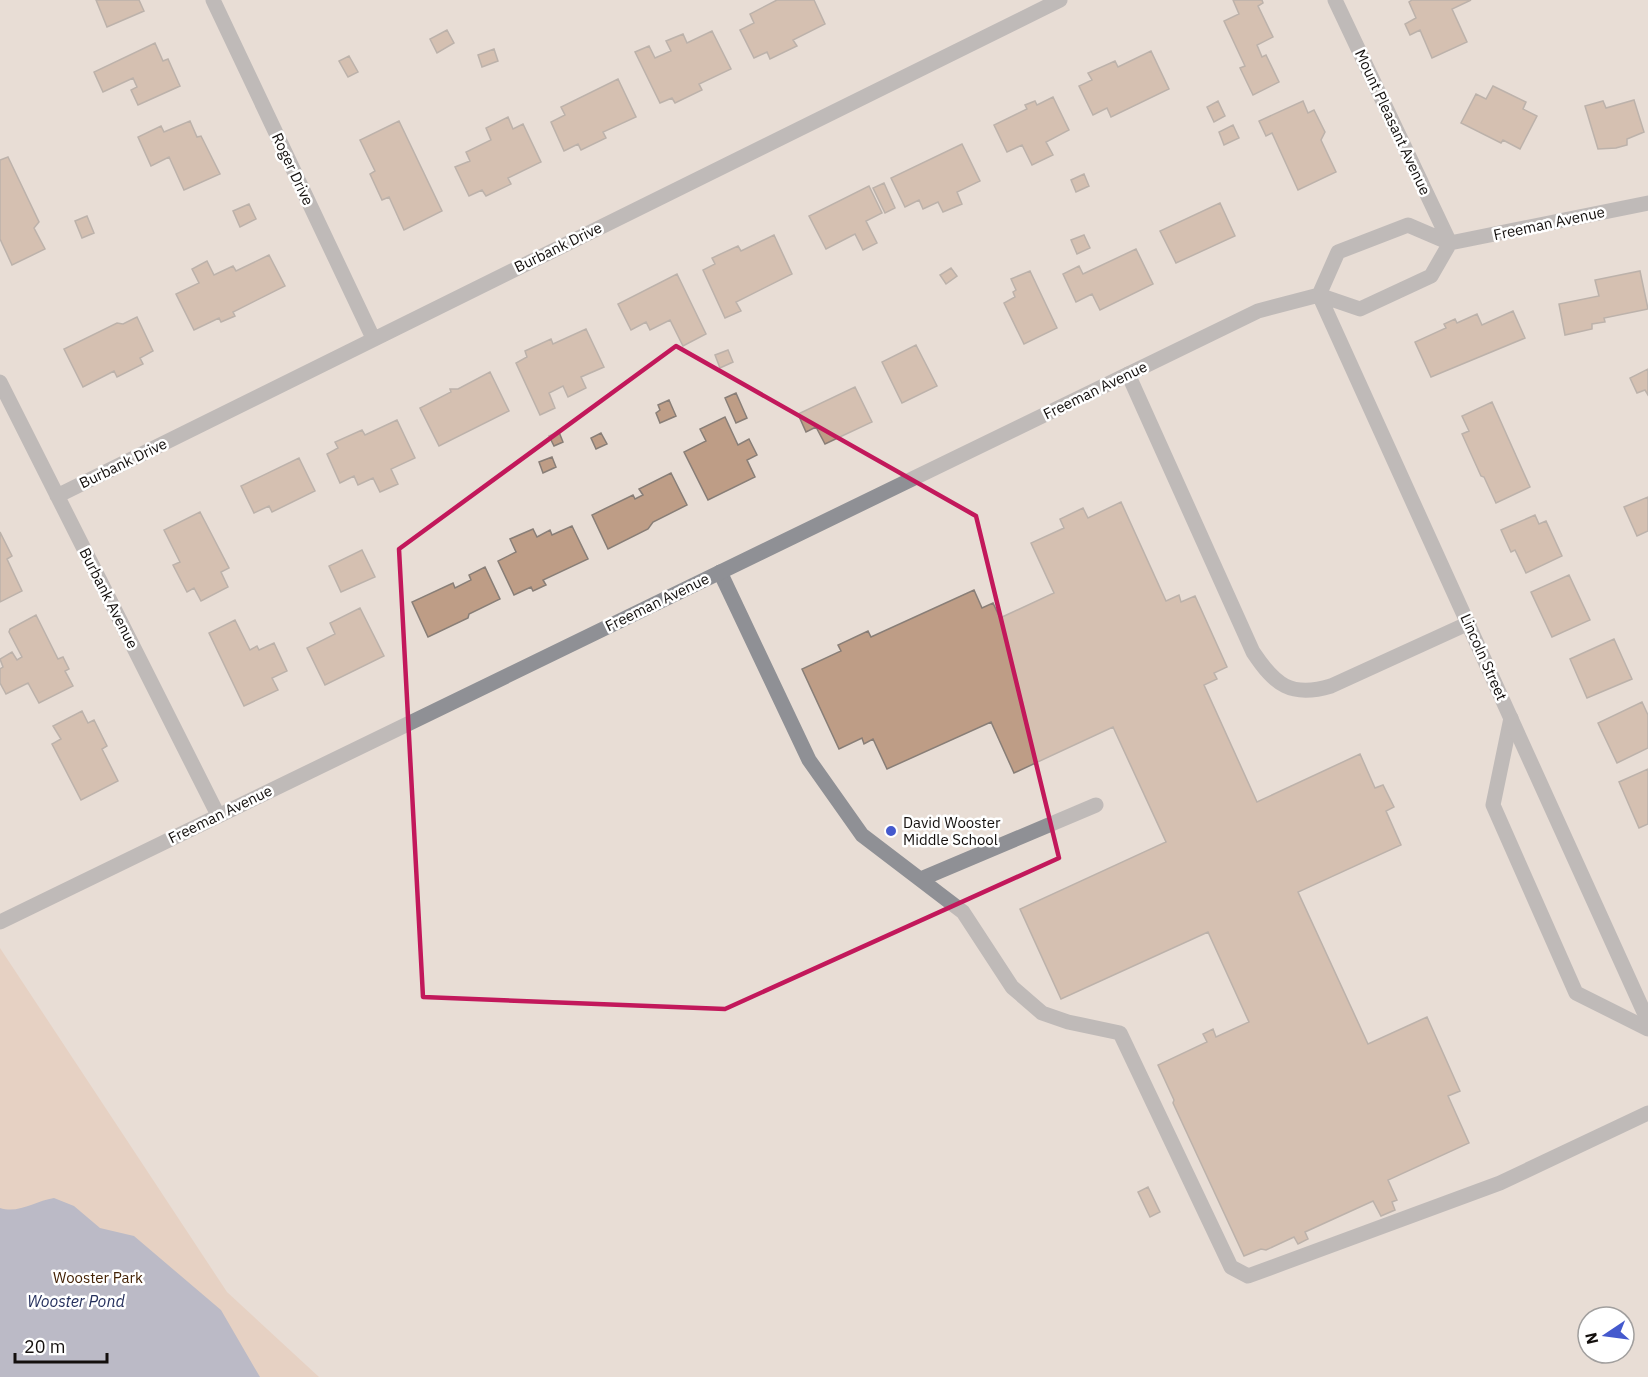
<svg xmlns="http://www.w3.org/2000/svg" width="1648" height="1377" font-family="'IBM Plex Sans',sans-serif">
	<rect width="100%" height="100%" fill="#e8ddd5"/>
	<path fill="#e5c4ad" d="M0,948L227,1292L319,1377H0Z"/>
	<path fill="#8691b3" d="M54,1198L74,1206L100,1228L134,1236L221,1310L260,1377H0V1208C19,1214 35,1201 54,1198Z"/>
	<path fill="#be9d86" stroke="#887e77" stroke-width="1.5" d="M96,0H139L144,11L107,27Z
		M777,0H814L825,24L793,40L797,46L770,59L767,52L754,58L740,30L754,23L750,14Z
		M1233,0H1262L1263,3L1258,6L1273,37L1257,45L1262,57L1266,55L1279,82L1253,95L1240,68L1245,66L1224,21L1239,14Z
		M1412,0H1471L1452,9L1467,42L1432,58L1420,30L1410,35L1405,24L1416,18L1409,2Z
		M447,30L454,43L437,53L430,39Z
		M712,31L731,69L699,84L702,90L675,103L672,98L660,103L635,52L649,46L655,58L671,51L666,41L683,34L687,43Z
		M155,43L163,61L168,59L180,86L138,105L131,90L137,87L133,78L103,92L94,72Z
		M494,49L498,61L482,67L478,55Z
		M1151,51L1169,89L1111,117L1107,108L1093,115L1079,86L1092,80L1088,73L1115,61L1118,67Z
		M349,56L358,72L348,77L339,61Z
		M618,79L636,117L603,132L606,138L581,150L578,144L564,151L551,122L565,115L561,107Z
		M1493,86L1526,102L1523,109L1537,116L1520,149L1503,140L1501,143L1461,123L1476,94L1486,99Z
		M1053,97L1069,130L1046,142L1053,155L1032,165L1022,145L1007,152L994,125L1027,109L1025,105L1035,101L1037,105Z
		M1634,100L1644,132L1627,139V145L1616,148L1598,149L1585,106L1603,101L1606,108Z
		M1218,101L1225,116L1214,122L1207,107Z
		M1303,101L1308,113L1314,110L1325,132L1321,140L1336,172L1298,190L1272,133L1266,136L1259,121Z
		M508,117L513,129L523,124L541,162L508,178L511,184L486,196L482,190L469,196L455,167L470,161L466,152L491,140L486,128Z
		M190,121L197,137L201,136L220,174L184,190L169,157L151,166L138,137L161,126L164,132Z
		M399,121L442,211L404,230L389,197L382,200L370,174L375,171L360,140Z
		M1233,125L1239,138L1224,145L1219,132Z
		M962,144L980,181L957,192L962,204L943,212L938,202L923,209L919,200L905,207L891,178Z
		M8,157L39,222L34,228L45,249L12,265L0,239V160Z
		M1084,174L1089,186L1076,192L1071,180Z
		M884,183L895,208L885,213L873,188Z
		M869,186L882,213L866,221L877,243L863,250L855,234L826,249L809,216Z
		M1220,203L1235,236L1176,263L1160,231Z
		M249,204L256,219L240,227L233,211Z
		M87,216L94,233L82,238L75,221Z
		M774,235L792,274L736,302L741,311L725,318L703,270L715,264L712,258L738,246L741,251Z
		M1084,235L1090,248L1077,254L1071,240Z
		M1136,249L1153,284L1100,310L1092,294L1076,302L1063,274L1079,266L1083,274Z
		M269,255L285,286L233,312L235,316L221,322L219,318L194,330L176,294L199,283L192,269L207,261L214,275L233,266L236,271Z
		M951,268L957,276L946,284L940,275Z
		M1030,271L1057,328L1024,344L1004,303L1015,297L1013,292L1016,290L1011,279Z
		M1640,271L1648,309L1604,318L1605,322L1592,324V329L1565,335L1559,304L1599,296L1595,280Z
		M677,274L706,334L683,346L670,320L650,330L646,322L631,330L618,304Z
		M1513,311L1525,338L1431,377L1415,342L1446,328L1444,324L1455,319L1457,323L1477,314L1482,325Z
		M137,317L153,351L140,358L143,364L117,377L114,371L83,387L64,349L117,323L123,324Z
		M586,329L604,367L581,377L586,388L568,397L563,386L549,393L555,408L540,415L516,363L527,357L525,351L551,339L553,344Z
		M916,345L937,386L902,403L882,362Z
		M728,350L733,362L720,368L715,355Z
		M1648,369V395L1645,390L1637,393L1630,378Z
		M490,372L509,411L439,446L420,408L451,392L450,389H458Z
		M855,387L872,422L825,444L816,427L806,432L798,414Z
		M736,393L747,418L736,423L725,398Z
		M669,400L676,416L660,423L656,413L660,410L658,405Z
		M1492,402L1530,487L1496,503L1484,477L1481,476L1462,434L1469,431L1462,416Z
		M725,417L738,445L749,439L757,455L747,460L755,477L708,500L684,452L706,441L700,429Z
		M397,420L415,458L391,469L398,484L380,492L373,478L358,485L354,476L340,483L327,454L338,448L335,442L362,430L365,435Z
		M559,432L563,442L554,446L549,436Z
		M601,433L607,444L596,449L591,438Z
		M552,457L556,467L543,473L539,462Z
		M299,458L315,491L272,512L269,506L254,513L241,486Z
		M671,473L687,505L653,522L648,529L608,549L592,515L633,495L635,499L643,495L639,489Z
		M1648,497V531L1637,536L1624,507Z
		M1121,502L1166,601L1179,595L1181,602L1195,596L1227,667L1214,673L1217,679L1204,685L1257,802L1360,754L1375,788L1383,785L1394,807L1386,811L1401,845L1298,892L1368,1044L1427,1017L1460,1091L1448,1096L1469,1143L1388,1180L1397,1200L1392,1202L1395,1210L1381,1216L1373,1201L1305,1232L1308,1239L1298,1244L1294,1237L1266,1250L1261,1249L1244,1256L1173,1103L1174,1100L1158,1065L1207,1042L1203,1034L1213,1029L1216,1037L1249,1022L1208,932L1061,999L1020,909L1166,842L1113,727L1014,773L991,722L887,769L873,739L864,744L862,738L839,749L802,669L841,651L838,645L868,631L871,637L974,590L982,608L993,603L1000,618L1054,593L1031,543L1064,528L1060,519L1083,508L1088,518Z
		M200,512L229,568L221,572L228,587L201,601L194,588L187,592L173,565L180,562L164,530Z
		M1535,515L1539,524L1546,521L1562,556L1526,573L1515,550L1511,552L1501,530Z
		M572,526L588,559L543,580L546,585L533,591L531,587L514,595L498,561L516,552L510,539L533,529L537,537L550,530L552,535Z
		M0,532L12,556L7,559L22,591L0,602Z
		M362,550L375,577L341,592L329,566Z
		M485,567L500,599L469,614L468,618L428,637L412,602L453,583L455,588L471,580L469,575Z
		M1569,575L1590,620L1552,637L1531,592Z
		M360,608L384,656L325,685L307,648L335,634L330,623Z
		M36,615L58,659L63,657L69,669L65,671L73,686L39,703L28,683L6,694L0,683V669L3,667L0,659L12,652L17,660L22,657L9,632L10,629Z
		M235,620L250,650L257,646L259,650L274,643L287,671L272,678L278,690L244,706L209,633Z
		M1614,639L1632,679L1587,698L1570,659Z
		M1642,702L1648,715V748L1617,763L1598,723Z
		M82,711L88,723L94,720L107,746L102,749L118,781L81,800L52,744L61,739L53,726Z
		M1648,769V824L1639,828L1619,782Z
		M1148,1187L1160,1212L1150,1217L1138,1192Z"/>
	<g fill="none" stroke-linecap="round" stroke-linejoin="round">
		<path stroke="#8f9095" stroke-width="15" d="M1128,374L1253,652C1275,685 1291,698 1331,686L1469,623
			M720,572L809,760L862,835L963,912L1012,987L1042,1013L1068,1022L1120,1033L1231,1267L1248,1276L1500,1183L1648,1113
			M1511,718L1493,805L1576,993L1648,1029
			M921,879L1096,805"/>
		<path stroke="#8f9095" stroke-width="15" d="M213,0L373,338
			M1335,0L1450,243
			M1319,295L1648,1021
			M1319,295L1338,252L1408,225L1450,243L1648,203
			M0,382L218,815
			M57,496L1060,0
			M0,922L1258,311L1319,295L1360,309L1431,276L1450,243"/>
	</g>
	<path d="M0 0H1648V1377H0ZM676,346L976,516L1059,858L725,1009L423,997L399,549Z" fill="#e8ddd5" fill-opacity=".55" fill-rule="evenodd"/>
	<path fill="none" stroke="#c2185b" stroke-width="4.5" stroke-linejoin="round" d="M676,346L976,516L1059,858L725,1009L423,997L399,549Z"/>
	<circle fill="#4459cd" stroke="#fff" stroke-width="2" cx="891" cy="831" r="6"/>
	<g text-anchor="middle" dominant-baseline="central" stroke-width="5" stroke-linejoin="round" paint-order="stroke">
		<g font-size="15" fill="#130f0d" stroke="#fff">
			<text transform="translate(1393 122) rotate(65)">Mount Pleasant Avenue</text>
			<text transform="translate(293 169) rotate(65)">Roger Drive</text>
			<text transform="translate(1549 223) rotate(-12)">Freeman Avenue</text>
			<text transform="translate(558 247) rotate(-26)">Burbank Drive</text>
			<text transform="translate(1095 390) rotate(-26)">Freeman Avenue</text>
			<text transform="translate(123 463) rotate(-26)">Burbank Drive</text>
			<text transform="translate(109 598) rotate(63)">Burbank Avenue</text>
			<text transform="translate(657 602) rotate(-26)">Freeman Avenue</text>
			<text transform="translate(1484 657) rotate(66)">Lincoln Street</text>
			<text transform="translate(220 814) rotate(-26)">Freeman Avenue</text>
		</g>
		<g font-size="15" fill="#130f0d" stroke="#fff" text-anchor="start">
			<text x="903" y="822">David Wooster<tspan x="903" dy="17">Middle School</tspan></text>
		</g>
		<g font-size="15" fill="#442205" stroke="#fff">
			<text x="98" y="1277">Wooster Park</text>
		</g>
		<g font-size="16" font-style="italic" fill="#242f5c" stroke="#fff">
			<text x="76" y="1301">Wooster Pond</text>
		</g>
	</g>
	<g transform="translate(1606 1335) rotate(257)"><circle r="28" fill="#ffffff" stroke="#a19f9e" stroke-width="1.5"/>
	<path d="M0-4.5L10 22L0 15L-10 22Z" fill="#4459cd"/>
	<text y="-9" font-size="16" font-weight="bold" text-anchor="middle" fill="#130f0d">N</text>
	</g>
	<path d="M15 1353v9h92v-9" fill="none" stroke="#130f0d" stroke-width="3"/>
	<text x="24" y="1353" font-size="18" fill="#130f0d" stroke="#ffffff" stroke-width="4.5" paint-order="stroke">20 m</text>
</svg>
